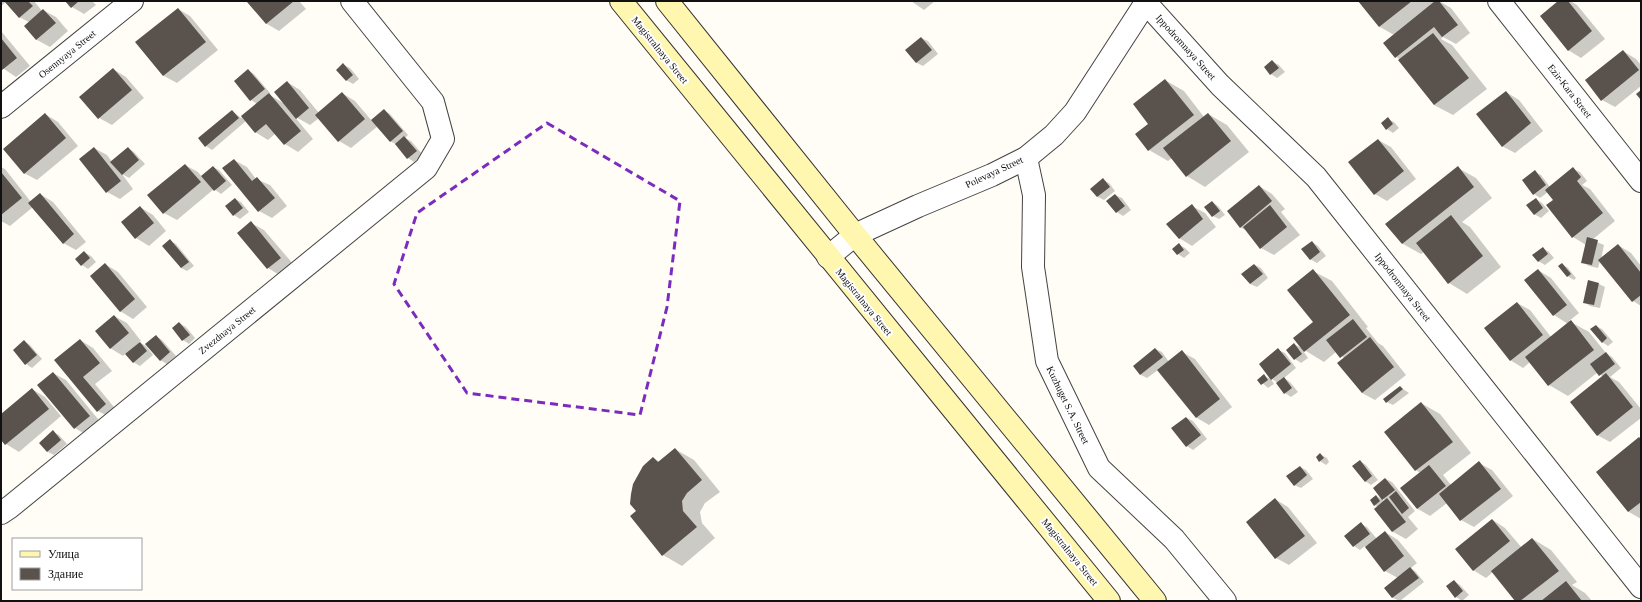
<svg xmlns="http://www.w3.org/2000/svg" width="1642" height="602" font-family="'Times New Roman',serif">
	<rect width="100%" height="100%" fill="#fffdf5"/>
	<path fill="#0003" d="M1,1H34L42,11L43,10L56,17L68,31L50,47L37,40L25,26L29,22L19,17L6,2L1,6Z
		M66,1H92L96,5L84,14L72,7Z
		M250,1H299L306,9L279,31L267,24L249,2Z
		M911,1H935L924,10Z
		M1359,1H1434L1435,2L1439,1L1451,8L1470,33L1456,44L1443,37L1441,39L1452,45L1487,89L1453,115L1434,105L1401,60L1396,57L1394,35L1380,27Z
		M1560,1H1570L1577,5L1605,39L1581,58L1568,50Z
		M178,9L190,16L218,50L177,83L164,76L137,42Z
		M1,31L30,66L16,77L1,67Z
		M921,38L928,41L938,54L923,66L917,63L906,50Z
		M1623,51L1636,59L1641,65V86L1615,107L1602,100Z
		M1273,62L1279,65L1285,72L1277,78L1271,74L1265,67Z
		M344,65L350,68L359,79L353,84L346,80Z
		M113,69L126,77L144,98L112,125L99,118Z
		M248,70L254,74L270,93L268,94L285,104L287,82L300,90L319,113L342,93L355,101L372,121L384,110L390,114L408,135L405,138L411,141L423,155L414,162L408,158L397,145L390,141L378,126L351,148L339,141L319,118L310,125L294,116L313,139L298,152L285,144L276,133L268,140L255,132L246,121L212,150L206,146L232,111L241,118L257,104L251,100Z
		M1165,80L1184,91L1204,117L1208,114L1227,125L1249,152L1205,187L1187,176L1172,158L1168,161L1149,150L1136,134L1149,124Z
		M1506,92L1519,100L1543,131L1515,153L1502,146Z
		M45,114L58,122L78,146L37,180L24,173Z
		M1388,119L1394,122L1399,128L1393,133L1387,129Z
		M1378,140L1391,147L1416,179L1387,201L1375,194Z
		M94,148L107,155L112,162L128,148L134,152L145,164L129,178L122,174L133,189L120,199L107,192Z
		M234,160L247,167L256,179L270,185L287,206L272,218L259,211Z
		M185,165L198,172L202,177L213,167L219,170L232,185L221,194L214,189L177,220L164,213Z
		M1,167L5,169L31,202L40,194L53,202L86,242L76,250L63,243L33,207L10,226L1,221Z
		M1458,168L1476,178L1492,198L1462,222L1470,227L1501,267L1467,294L1449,283L1424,252L1421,254L1403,244L1387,224Z
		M1573,169L1580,172L1587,181L1582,185L1590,189L1615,221L1592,240L1604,245L1601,260L1618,245L1631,253L1641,266V306L1633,301L1600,261L1598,268L1589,266L1582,262L1586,245L1573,237L1555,200L1548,192L1540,198L1534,194L1523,181L1535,172L1541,175L1550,187Z
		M1103,180L1109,183L1115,191L1104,200L1098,197L1091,189Z
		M1259,186L1272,194L1285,209L1281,212L1300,235L1274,255L1261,248L1247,231L1240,227Z
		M1115,195L1122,198L1131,210L1123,216L1117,212L1108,201Z
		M235,199L241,202L249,212L240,219L234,215Z
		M1536,199L1542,203L1549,211L1541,218L1534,214Z
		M1212,202L1218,206L1225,215L1219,219L1213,216Z
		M1192,206L1205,213L1216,227L1192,246L1179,238Z
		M140,207L153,215L166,231L149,246L136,238L122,222Z
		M251,223L264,230L294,265L281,276L268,268L239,233Z
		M170,241L176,244L194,266L187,271L181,268Z
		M1312,242L1318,246L1326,256L1317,263L1310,259Z
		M1179,245L1185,248L1190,253L1184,258L1178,254Z
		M1543,248L1549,252L1554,258L1545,265L1538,261Z
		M84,252L91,256L96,262L88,269L82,265Z
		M105,264L118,272L147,307L133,319L120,311Z
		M1562,264L1568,268L1576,278L1574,280L1567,276Z
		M1255,265L1261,268L1268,278L1257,287L1250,284Z
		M1538,270L1551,278L1579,313L1569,321L1589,332L1606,353L1612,357L1621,368L1610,377L1619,382L1641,409V418L1610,442L1597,435L1603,377L1598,372L1568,396L1549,385L1530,362L1523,368L1510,360L1517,303L1530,310L1551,337L1568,324L1554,315Z
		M1313,271L1332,281L1368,327L1366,328L1378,343L1383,346L1406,375L1375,400L1362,393L1345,359L1337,351L1324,362L1301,348L1308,358L1301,363L1295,359L1294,344L1305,350L1314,322Z
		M1599,284L1605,287L1600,308L1590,306L1584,302Z
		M114,316L127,323L141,341L139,342L146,346L153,355L140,366L133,362L126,353L123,356L110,348Z
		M179,323L186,327L195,338L189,344L183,340Z
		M1596,326L1602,329L1613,342L1608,346L1602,342Z
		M156,336L162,340L176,356L167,364L160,360Z
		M80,340L93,348L112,371L95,384L118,412L111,418L98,411L56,361Z
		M24,341L30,345L42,359L32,368L26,364Z
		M1155,349L1162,352L1169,362L1182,352L1195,359L1232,407L1209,425L1197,418L1158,370L1147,378L1141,375L1134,366Z
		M1278,350L1285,353L1296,368L1284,378L1290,382L1298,392L1291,397L1285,393L1277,383H1278L1272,379Z
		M53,373L66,380L102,424L88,436L75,428L39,385Z
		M1264,376L1271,379L1274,384L1268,388L1259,380Z
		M1400,387L1409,393L1393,405L1387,402Z
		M32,389L45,397L61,416L19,452L6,444L1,438V416Z
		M1421,403L1440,414L1471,453L1443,475L1451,485L1479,463L1492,470L1513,496L1474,527L1461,520L1447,503L1430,516L1418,509L1401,488L1420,473L1416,470L1385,432Z
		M1187,418L1193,421L1207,439L1193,450L1187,446Z
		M53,432L59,435L67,444L54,455L48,452L40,443Z
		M1641,439V519L1629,512L1597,472Z
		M675,449L694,460L720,492L705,503L700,512L702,523L715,538L682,566L663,555L631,516L637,511L653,458L660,462Z
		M1320,454L1327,458L1329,462L1326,465L1320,461Z
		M1360,461L1366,465L1378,480L1371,485L1365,481Z
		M1300,467L1306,470L1313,479L1301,488L1294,485Z
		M1386,479L1392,482L1415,511L1408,517L1418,529L1406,539L1393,532L1375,509L1378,507L1375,505L1376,496L1385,501L1374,488Z
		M1275,499L1288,507L1317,543L1289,565L1276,558Z
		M1493,520L1505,528L1522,548L1533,539L1551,550L1577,582L1572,585L1585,593L1592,601H1516L1493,572L1486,578L1473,570Z
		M1361,524L1367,527L1377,539L1385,532L1398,540L1417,563L1411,568L1416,572L1424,582L1400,601L1393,598L1385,588L1398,578L1385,571L1365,546L1360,550L1354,546Z
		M1454,581L1460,585L1469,595L1462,601L1456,597Z"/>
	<path fill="#5a524d" d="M4,1H28L33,6L19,18Z
		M65,1H79L71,8Z
		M248,1H294L266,24L247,2Z
		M1358,1H1412L1379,27Z
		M1435,1H1439L1458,25L1442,37L1434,27L1395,58L1383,43Z
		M1558,1H1568L1592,31L1568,51L1540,16Z
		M178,8L206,42L163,76L135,42Z
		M43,9L56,23L36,40L24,26Z
		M1433,33L1469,78L1434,105L1398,60Z
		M921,37L932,50L916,63L905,50Z
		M1,38L17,58L2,70L1,69Z
		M1623,50L1639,70L1601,101L1585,80Z
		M1272,60L1279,68L1270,75L1264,67Z
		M343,63L353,75L346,81L336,70Z
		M113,68L132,90L98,119L79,97Z
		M248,69L265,89L250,101L234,81Z
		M1165,79L1194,115L1148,151L1135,134L1148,124L1133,104Z
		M287,81L309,108L296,119L274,92Z
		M1641,90V100L1636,94Z
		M1506,91L1531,123L1502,147L1476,114Z
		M342,92L365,119L338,142L315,115Z
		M269,93L301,131L284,145L266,124L255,133L241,116Z
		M384,109L403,131L390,142L371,120Z
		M232,110L239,118L205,147L198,138Z
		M45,113L66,138L24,174L3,149Z
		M1208,113L1231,141L1186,177L1163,148Z
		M1388,117L1393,124L1386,130L1381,123Z
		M404,136L417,151L407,159L395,144Z
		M1378,139L1404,171L1374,195L1348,162Z
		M94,147L121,181L106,193L79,159Z
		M128,147L139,160L122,175L110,162Z
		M234,159L252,181L257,177L275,198L258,212L222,168Z
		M185,164L201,182L163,214L147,195Z
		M213,166L226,181L214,191L201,176Z
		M1458,166L1474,187L1402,244L1385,224Z
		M1573,167L1581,177L1577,181L1603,213L1572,238L1546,205L1553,200L1545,190Z
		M1535,170L1546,185L1533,195L1522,180Z
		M1,172L22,198L1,215Z
		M1103,178L1110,187L1097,197L1090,189Z
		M1259,185L1272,201L1240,228L1227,211Z
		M40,193L74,234L63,244L28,203Z
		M1115,194L1125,206L1116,213L1106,201Z
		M235,198L243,208L233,216L225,206Z
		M1536,198L1543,208L1534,215L1526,205Z
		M1212,201L1220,211L1212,217L1204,207Z
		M1192,204L1203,219L1179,239L1166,224Z
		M1270,205L1287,227L1260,249L1243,227Z
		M140,206L154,223L135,239L121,222Z
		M1451,215L1483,256L1448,284L1416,243Z
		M251,221L281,258L267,269L237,233Z
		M1587,237L1598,240L1592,265L1581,263Z
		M170,239L189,262L181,268L162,246Z
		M1312,241L1320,252L1310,260L1301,249Z
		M1179,243L1184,250L1177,255L1172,249Z
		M1618,244L1641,273V295L1632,302L1598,260Z
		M1543,247L1548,254L1538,262L1532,255Z
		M84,251L90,258L81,266L75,259Z
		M105,263L135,299L120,312L90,276Z
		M1562,263L1571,274L1567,277L1558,266Z
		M1254,264L1263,274L1250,284L1241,274Z
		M1313,269L1350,315L1304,352L1293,338L1313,322L1287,290Z
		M1538,269L1567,305L1553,316L1524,280Z
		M1588,280L1599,283L1594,305L1583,303Z
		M1517,302L1543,335L1510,361L1484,328Z
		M114,315L129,333L110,349L95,331Z
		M1353,319L1367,337L1340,358L1326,340Z
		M1571,320L1594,350L1548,386L1525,357Z
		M179,322L190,335L182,341L172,328Z
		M1596,325L1607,338L1602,343L1590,329Z
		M156,335L170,352L160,361L145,344Z
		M1370,337L1394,367L1362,393L1337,363Z
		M80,339L100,363L83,377L106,404L97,412L54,360Z
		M24,340L37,355L25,365L13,350Z
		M140,342L147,351L133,363L125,354Z
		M1294,343L1302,354L1294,360L1286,350Z
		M1155,348L1163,357L1140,375L1133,366Z
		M1278,348L1291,364L1271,380L1259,364Z
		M1182,350L1220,399L1196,418L1157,370Z
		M1606,352L1615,364L1599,376L1590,364Z
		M53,372L90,416L74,429L37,385Z
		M1606,373L1633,407L1597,436L1570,402Z
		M1264,374L1268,380L1261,385L1257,380Z
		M1284,377L1292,388L1284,394L1276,383Z
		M1400,386L1403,389L1386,403L1383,399Z
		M32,388L49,409L5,445L1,440V414Z
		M1421,402L1453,442L1415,471L1384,432Z
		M1186,417L1201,435L1186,447L1171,428Z
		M53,430L61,440L47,452L39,443Z
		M1639,437L1641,439V502L1628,512L1596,472Z
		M675,448L702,480L687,493L682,501L683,511L697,527L662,556L630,516L636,511L630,504L631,494L633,484L643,466L653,457L658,462Z
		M1320,453L1324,458L1319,462L1316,457Z
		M1360,460L1372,476L1365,482L1352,466Z
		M1479,461L1501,489L1460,521L1439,494Z
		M1429,465L1446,486L1417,509L1400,488Z
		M1300,466L1307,475L1294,486L1286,476Z
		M1385,478L1395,490L1382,500L1373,488Z
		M1396,491L1409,508L1402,514L1389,497Z
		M1376,495L1380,501L1374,506L1370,500Z
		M1275,498L1305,536L1275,559L1246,522Z
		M1387,498L1406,522L1392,532L1374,509Z
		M1492,519L1510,541L1473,571L1455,549Z
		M1361,522L1370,534L1353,547L1344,536Z
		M1385,531L1404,556L1384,572L1365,547Z
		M1532,538L1559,571L1520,601H1515L1491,571Z
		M1410,567L1419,578L1392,598L1384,588Z
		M1454,580L1463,591L1455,598L1446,586Z
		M1566,581L1582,601H1541Z"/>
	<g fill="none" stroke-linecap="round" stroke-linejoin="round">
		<g stroke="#444" stroke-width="24">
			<path id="minor" d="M1499,1L1641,181
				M1146,3L1220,85L1316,177L1641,587
				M1,107L132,1
				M1026,158L1034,195L1033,267L1047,361L1099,468L1174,539L1225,601
				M1,513L10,507L426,168L443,139L433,102L352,1"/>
		</g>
		<g stroke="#444" stroke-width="24">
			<path id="tertiary" d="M828,257L855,235L918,206L992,175L1026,158L1054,135L1075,112L1147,1"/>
		</g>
		<g stroke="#333" stroke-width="24">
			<path id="secondary" d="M621,1L1109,601
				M667,1L855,235L1155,601"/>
		</g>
		<use href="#minor" stroke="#fff" stroke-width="22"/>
		<use href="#tertiary" stroke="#fff" stroke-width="22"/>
		<use href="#secondary" stroke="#fff6b0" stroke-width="22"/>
	</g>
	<path fill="none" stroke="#7b2cbf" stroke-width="3" stroke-dasharray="8 5" stroke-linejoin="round" d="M547,123L680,201L667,307L640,415L467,393L394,284L417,213Z"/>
	<g text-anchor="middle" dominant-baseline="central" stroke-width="4" stroke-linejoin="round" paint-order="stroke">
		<g font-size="10" fill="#111" stroke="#fff">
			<text transform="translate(1186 47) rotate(48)">Ippodromnaya Street</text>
			<text transform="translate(660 50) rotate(51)">Magistralnaya Street</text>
			<text transform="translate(67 54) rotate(-39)">Osennyaya Street</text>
			<text transform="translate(1570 91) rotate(52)">Ezir-Kara Street</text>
			<text transform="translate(994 172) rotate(-25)">Polevaya Street</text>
			<text transform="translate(1403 287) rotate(52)">Ippodromnaya Street</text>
			<text transform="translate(864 302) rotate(51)">Magistralnaya Street</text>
			<text transform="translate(227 330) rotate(-39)">Zvezdnaya Street</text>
			<text transform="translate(1068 405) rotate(64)">Kuzhuget S.A. Street</text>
			<text transform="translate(1070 552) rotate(51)">Magistralnaya Street</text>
		</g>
	</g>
	<rect width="1642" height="602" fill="none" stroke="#111111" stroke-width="4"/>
	<rect x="12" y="538" width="130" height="52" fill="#ffffff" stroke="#a0a0a0"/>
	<rect x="20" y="551" width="20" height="6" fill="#fff6b0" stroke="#a0a0a0"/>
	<text x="48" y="558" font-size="12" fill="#111111">Улица</text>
	<rect x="20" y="568" width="20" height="12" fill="#5a524d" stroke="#a0a0a0"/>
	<text x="48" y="578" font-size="12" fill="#111111">Здание</text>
</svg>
